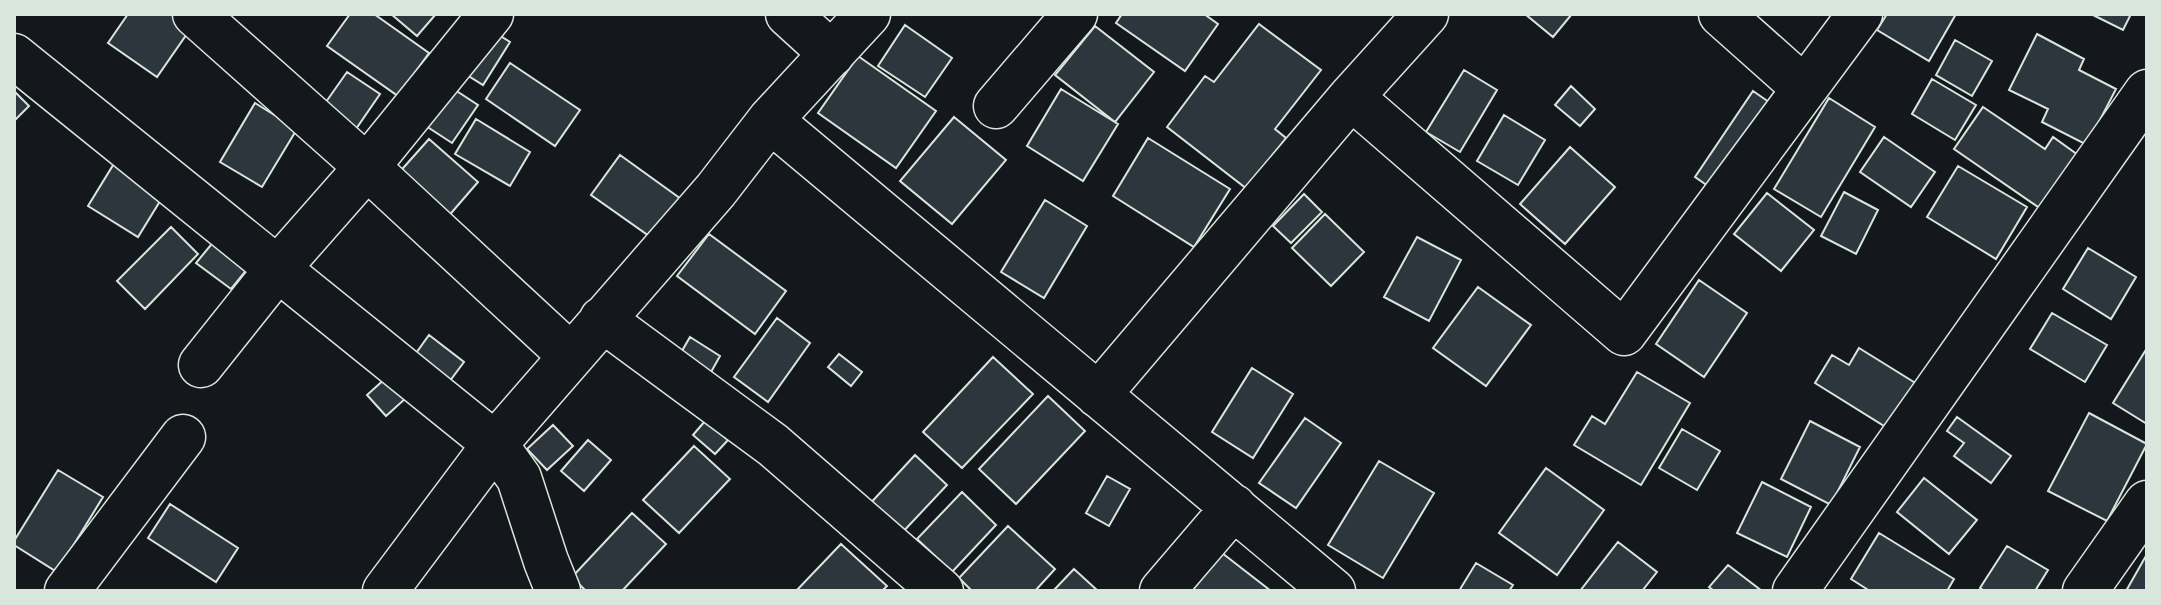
<svg xmlns="http://www.w3.org/2000/svg" width="2161" height="605" font-family="Signika,sans-serif">
	<rect width="100%" height="100%" fill="#14181c"/>
	<path fill="#2c363c" stroke="#d8e6dc" stroke-width="2" d="M128,14H170L191,28L157,77L108,43Z
		M350,14H374L429,53L398,96L327,46Z
		M391,14H436L417,36Z
		M1122,14H1204L1218,24L1185,71L1116,23Z
		M1525,14H1572L1553,37Z
		M1887,14H1956L1929,61L1877,30Z
		M2091,14H2131L2123,30Z
		M1259,24L1321,70L1275,129L1286,138L1247,189L1167,127L1205,76L1214,82Z
		M905,25L952,58L925,97L878,66Z
		M1095,26L1154,72L1115,122L1055,75Z
		M486,27L510,42L483,85L459,70Z
		M2037,34L2084,59L2079,70L2116,89L2087,145L2042,122L2048,109L2009,90Z
		M1955,40L1992,61L1972,96L1936,75Z
		M858,56L936,111L896,168L818,113Z
		M510,63L580,110L555,146L486,99Z
		M1464,70L1497,90L1460,152L1426,132Z
		M347,72L380,94L347,142L314,119Z
		M1932,79L1976,105L1955,140L1912,114Z
		M1571,86L1595,109L1580,126L1555,105Z
		M452,88L478,105L452,143L426,126Z
		M1061,89L1118,124L1083,181L1027,146Z
		M14,91L29,106L14,121Z
		M1753,91L1782,111L1724,197L1695,177Z
		M1829,98L1875,127L1821,217L1774,189Z
		M255,103L297,129L262,187L220,162Z
		M1983,107L2045,149L2053,137L2078,155L2041,209L1954,149Z
		M1504,115L1545,140L1518,185L1477,161Z
		M954,117L1006,160L952,224L900,181Z
		M476,119L530,152L510,186L455,154Z
		M1884,137L1935,172L1911,207L1860,172Z
		M1148,138L1230,189L1194,247L1113,196Z
		M429,139L478,182L446,219L396,176Z
		M1570,147L1615,187L1565,244L1520,204Z
		M620,155L681,199L652,238L591,195Z
		M115,162L165,193L138,237L88,206Z
		M1958,166L2027,207L1996,259L1927,217Z
		M1844,192L1878,210L1856,254L1821,236Z
		M1767,193L1814,230L1781,271L1734,234Z
		M1304,194L1322,212L1291,243L1273,226Z
		M1045,200L1087,226L1044,298L1001,272Z
		M1325,214L1364,252L1331,286L1292,248Z
		M171,227L198,254L145,309L117,281Z
		M709,234L786,291L755,334L677,276Z
		M1417,237L1461,260L1429,321L1384,297Z
		M215,240L249,267L231,289L196,263Z
		M2088,248L2136,277L2111,319L2063,289Z
		M1699,280L1747,313L1704,377L1656,344Z
		M1478,287L1531,325L1486,386L1433,348Z
		M2052,313L2107,345L2085,382L2030,349Z
		M777,318L810,343L768,402L734,377Z
		M429,335L464,362L449,382L414,356Z
		M690,337L720,356L706,381L675,363Z
		M1859,348L1917,384L1889,429L1815,383L1832,355L1849,365Z
		M2147,348V424L2113,403Z
		M839,354L862,372L851,386L828,367Z
		M993,357L1033,394L962,468L923,432Z
		M1252,368L1293,394L1253,458L1212,432Z
		M1637,372L1690,403L1641,485L1574,445L1592,416L1605,424Z
		M387,377L406,398L386,416L367,395Z
		M1048,396L1085,431L1016,504L979,469Z
		M2089,413L2147,444L2107,521L2048,491Z
		M1957,417L2011,456L1991,483L1954,456L1964,443L1947,431Z
		M1305,418L1341,443L1296,508L1259,483Z
		M705,421L728,440L715,454L693,435Z
		M1810,421L1860,447L1831,505L1781,479Z
		M553,425L573,446L547,470L527,449Z
		M1682,429L1720,451L1697,490L1659,468Z
		M588,440L611,460L584,491L561,471Z
		M694,446L730,479L679,533L643,500Z
		M915,455L947,485L899,536L867,507Z
		M1379,461L1434,493L1383,578L1328,545Z
		M1546,468L1604,510L1557,575L1499,533Z
		M58,470L103,497L57,572L14,545V541Z
		M1107,476L1130,489L1109,526L1086,513Z
		M1924,478L1977,520L1949,554L1897,512Z
		M1762,482L1811,507L1787,557L1737,533Z
		M962,492L996,525L952,572L917,539Z
		M170,504L238,548L216,582L148,538Z
		M632,513L666,544L622,591H586L572,577Z
		M1008,526L1055,569L1035,591H972L959,578Z
		M1879,533L1954,579L1947,591H1870L1851,579Z
		M1618,542L1657,572L1642,591H1580Z
		M841,544L887,586L882,591H796Z
		M2007,546L2048,570L2035,591H1985L1980,588Z
		M1222,553L1271,591H1192Z
		M2147,554V591H2126Z
		M1476,563L1513,585L1509,591H1459Z
		M1728,565L1762,591H1714L1709,587Z
		M1074,569L1098,591H1053Z"/>
	<g fill="none" stroke-linecap="round" stroke-linejoin="round">
		<g stroke="#d8e6dc" stroke-width="47">
			<path id="minor" d="M195,14L367,167L571,356
				M788,14L832,54
				M1721,14L1804,88
				M14,56L495,444L519,478L546,561L558,591
				M1351,97L1624,333L1860,14
				M996,106L1075,14
				M770,120L1333,591
				M602,319L773,445L941,591
				M201,365L279,267L367,167L491,14
				M1098,395L1351,97L1426,14
				M67,591L183,437
				M385,591L495,444L716,190L770,120L868,14
				M1162,591L1234,507
				M1795,591L2147,92
				M2085,591L2147,503"/>
		</g>
		<use href="#minor" stroke="#14181c" stroke-width="44"/>
	</g>
	<rect width="2161" height="605" fill="none" stroke="#d8e6dc" stroke-width="32"/>
</svg>
